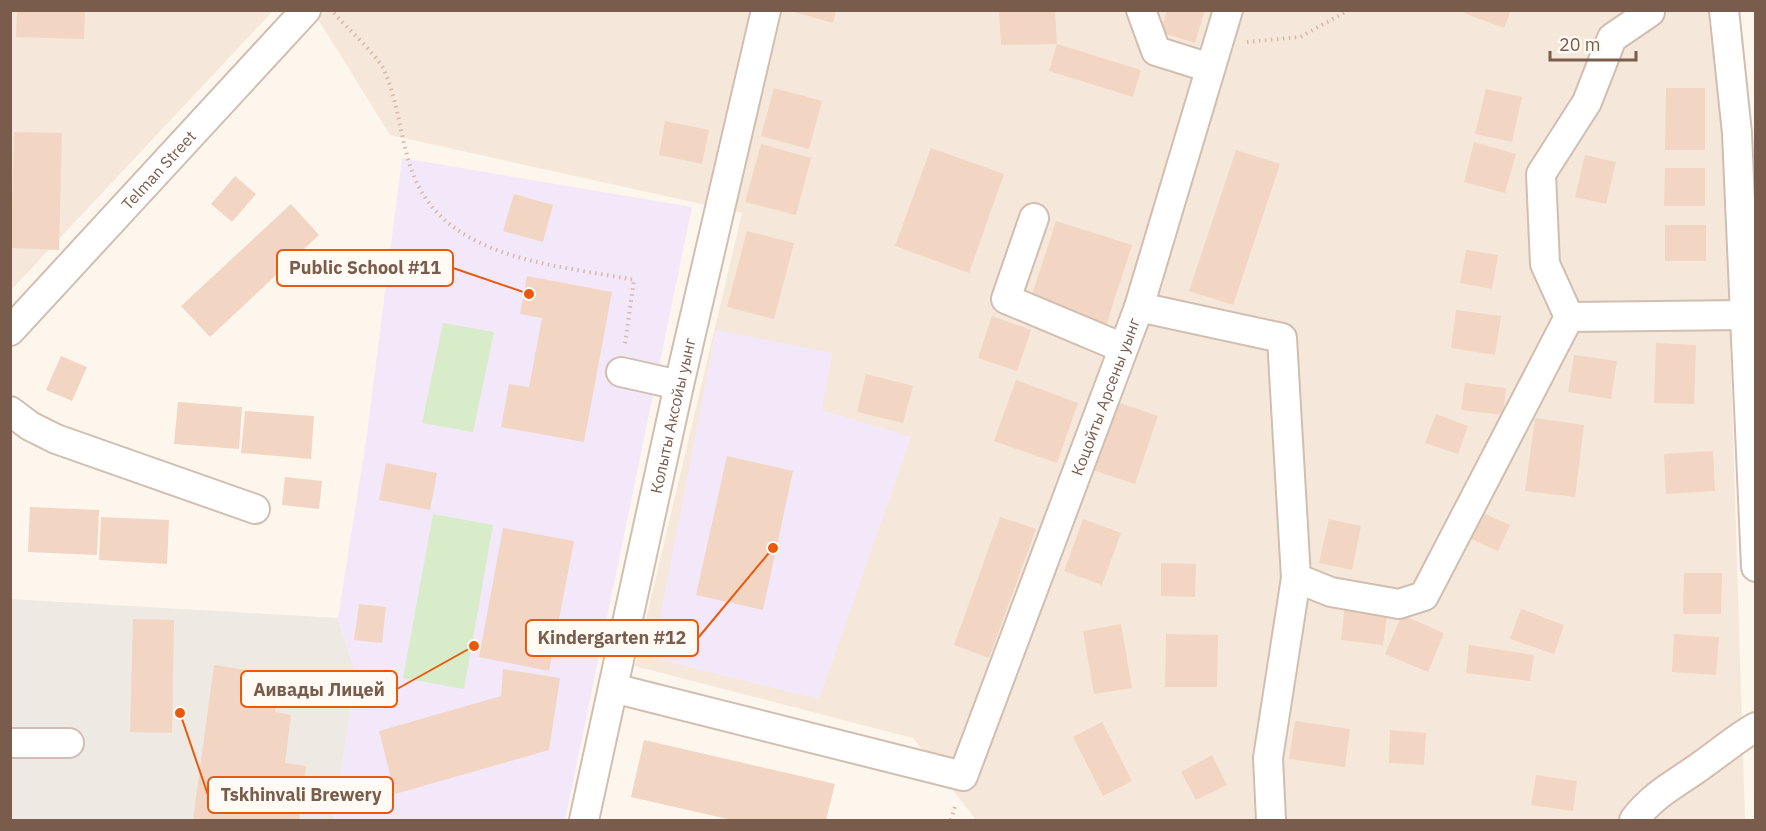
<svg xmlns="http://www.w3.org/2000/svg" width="1766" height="831" font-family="'IBM Plex Sans',sans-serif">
	<rect width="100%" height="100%" fill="#fdf6ec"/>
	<path fill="#f5e8da" d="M11,11H273L11,290Z
		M313,11H1720L1745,820H976L913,738L635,666L742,213L390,135Z"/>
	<path fill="#efe9e4" d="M10,599L338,618L356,674L334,820H11Z"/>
	<path fill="#f3e8fa" d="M402,158L692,207L565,820H334L356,674L338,618L367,434Z
		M716,330L832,353L822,410L911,437L819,699L652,658Z"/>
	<path fill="#d8ecc9" d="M443,323L494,332L473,432L422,423Z
		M433,514L493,525L464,689L403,678Z"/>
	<path fill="#f3d5c3" d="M17,10H85L84,39L16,37Z
		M787,10H836L833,23Z
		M999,10H1055L1057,44L1141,70L1133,97L1049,71L1057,44L1001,45Z
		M1167,10H1205L1195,43L1160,32Z
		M1465,10H1511L1504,28L1464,13Z
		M774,88L822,101L809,149L761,136Z
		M1666,88H1705V150H1665Z
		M1486,89L1522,97L1512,142L1475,134Z
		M665,121L709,130L702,164L659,155Z
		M14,132L62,133L59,250L11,248Z
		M1474,142L1516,154L1505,193L1464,182Z
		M761,144L811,158L796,215L745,202Z
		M931,148L1004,174L969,273L895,246Z
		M1236,150L1280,164L1233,305L1189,291Z
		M1585,155L1616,162L1606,204L1575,197Z
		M1665,168H1705V206H1664Z
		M235,176L256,194L232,222L211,204Z
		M514,194L553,205L543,242L503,231Z
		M291,204L319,235L210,337L181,306Z
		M1056,221L1132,245L1105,329L1029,304Z
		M1665,225H1706V261H1665Z
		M747,231L794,243L774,319L727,307Z
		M1466,250L1498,255L1492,289L1460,283Z
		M527,276L612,292L584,442L501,427L509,384L529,387L542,318L520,314Z
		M1456,310L1501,316L1495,355L1451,348Z
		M992,316L1031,330L1017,371L978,358Z
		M1656,343L1696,345L1694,404L1654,403Z
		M1574,355L1617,361L1611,399L1568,392Z
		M61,356L87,367L72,401L46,390Z
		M866,374L913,386L903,423L857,412Z
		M1016,380L1078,403L1057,463L994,441Z
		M1465,383L1506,388L1503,415L1461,410Z
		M178,402L242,407L239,449L174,444Z
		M1117,402L1158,416L1135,484L1093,470Z
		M245,411L314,416L311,459L241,453Z
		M1436,414L1468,426L1458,454L1425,443Z
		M1535,418L1584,425L1575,497L1525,491Z
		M1713,451L1715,491L1666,494L1664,454Z
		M727,456L793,471L763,610L696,595Z
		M386,463L437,473L430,510L379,500Z
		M285,477L322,481L319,509L282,505Z
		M30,507L99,510L97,555L28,552Z
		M1478,511L1510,525L1498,551L1467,537Z
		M101,517L169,520L167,564L99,560Z
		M1000,517L1036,529L989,658L954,645Z
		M1083,519L1121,533L1102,585L1064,571Z
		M1329,519L1361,526L1352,570L1319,563Z
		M503,528L574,541L549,671L479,657Z
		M1161,563L1196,564L1195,597L1161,596Z
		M1684,573H1722L1721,614H1683Z
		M359,604L386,607L382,643L354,640Z
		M1345,604L1388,609L1383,645L1341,640Z
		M1521,609L1564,625L1554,654L1510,639Z
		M1402,615L1444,633L1428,672L1385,654Z
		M133,619L174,620L172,733L130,732Z
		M1121,624L1132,688L1094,694L1083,631Z
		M1166,634L1218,635L1217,687H1165Z
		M1674,634L1719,637L1716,675L1672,672Z
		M1469,645L1534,655L1530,681L1466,673Z
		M214,665L281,675L275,712L291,715L285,763L306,766L299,820H193Z
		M503,669L560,678L549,750L395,794L379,731L501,696Z
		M1295,721L1350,729L1345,767L1289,759Z
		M1102,722L1132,781L1103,796L1073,737Z
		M1390,730L1426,733L1424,765L1389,763Z
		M644,740L835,784L826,820H732L631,797Z
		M1212,755L1227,785L1196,800L1181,772Z
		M1536,775L1577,781L1573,811L1531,805Z"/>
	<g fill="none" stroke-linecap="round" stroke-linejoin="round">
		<g stroke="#d1beb0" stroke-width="32">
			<g id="minor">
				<path d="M1141,10L1156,51L1210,68"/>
				<path d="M1724,10L1737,133L1756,567"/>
				<path d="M1034,218L1006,299L1123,348"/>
				<path d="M1139,307L1282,338L1296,578L1268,758L1271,820"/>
				<path d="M1569,317L1545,264L1541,174L1587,102L1612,38L1650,12"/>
				<path id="s1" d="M10,331L306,10"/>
				<path d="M621,372L679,385"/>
				<path d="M10,411L30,426L56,439L255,509"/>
				<path d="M1296,578L1331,592L1399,604L1424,596L1569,317L1744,315"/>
				<path id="s2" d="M613,688L963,776L1139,307L1228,10"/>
				<path d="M10,743H69"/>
				<path id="s3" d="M584,820L679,385L766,10"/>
				<path d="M1634,820C1655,792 1680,782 1706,762C1723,750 1738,737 1756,727"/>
			</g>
		</g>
		<path stroke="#d9b8a5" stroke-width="4" stroke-dasharray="1.5 4.5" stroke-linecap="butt" d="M334,13C346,27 375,53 383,68C400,103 400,146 416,181C452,261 560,265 634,280L625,344
			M1247,42L1300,37L1349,10
			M951,820L956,803"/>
		<use href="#minor" stroke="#fff" stroke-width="28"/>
	</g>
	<g text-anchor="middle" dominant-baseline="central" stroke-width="4.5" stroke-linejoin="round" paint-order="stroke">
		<g font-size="16" fill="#7a5c4d" stroke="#fffaf3">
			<text stroke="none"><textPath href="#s1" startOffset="219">Telman Street</textPath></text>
			<text stroke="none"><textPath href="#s2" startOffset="766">Коцойты Арсены уынг</textPath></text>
			<text stroke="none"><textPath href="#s3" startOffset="414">Колыты Аксойы уынг</textPath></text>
		</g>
	</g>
	<path fill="none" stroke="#e8590c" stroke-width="2" d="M529 294L453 268M773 548L698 638M474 646L397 689M180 713L208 795"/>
	<g fill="#e8590c" stroke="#fffaf3" stroke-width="2">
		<circle cx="529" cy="294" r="6"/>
		<circle cx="773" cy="548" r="6"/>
		<circle cx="474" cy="646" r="6"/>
		<circle cx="180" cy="713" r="6"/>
	</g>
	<g fill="#fffaf3" stroke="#e8590c" stroke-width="2">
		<rect x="277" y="250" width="176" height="36" rx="6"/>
		<rect x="526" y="620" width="172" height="36" rx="6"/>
		<rect x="241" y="671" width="156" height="36" rx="6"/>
		<rect x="208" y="777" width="185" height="36" rx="6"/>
	</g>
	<g font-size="18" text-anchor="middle" font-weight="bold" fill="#7a5c4d">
		<text x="365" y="274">Public School #11</text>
		<text x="612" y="644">Kindergarten #12</text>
		<text x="319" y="696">Аивады Лицей</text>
		<text x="301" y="801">Tskhinvali Brewery</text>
	</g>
	<rect width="1766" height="831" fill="none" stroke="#7a5c4d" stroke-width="24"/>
	<path d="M1550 51v9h86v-9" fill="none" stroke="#7a5c4d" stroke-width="3"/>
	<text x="1559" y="51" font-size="18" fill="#7a5c4d" stroke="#fffaf3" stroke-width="4.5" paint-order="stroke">20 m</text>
</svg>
